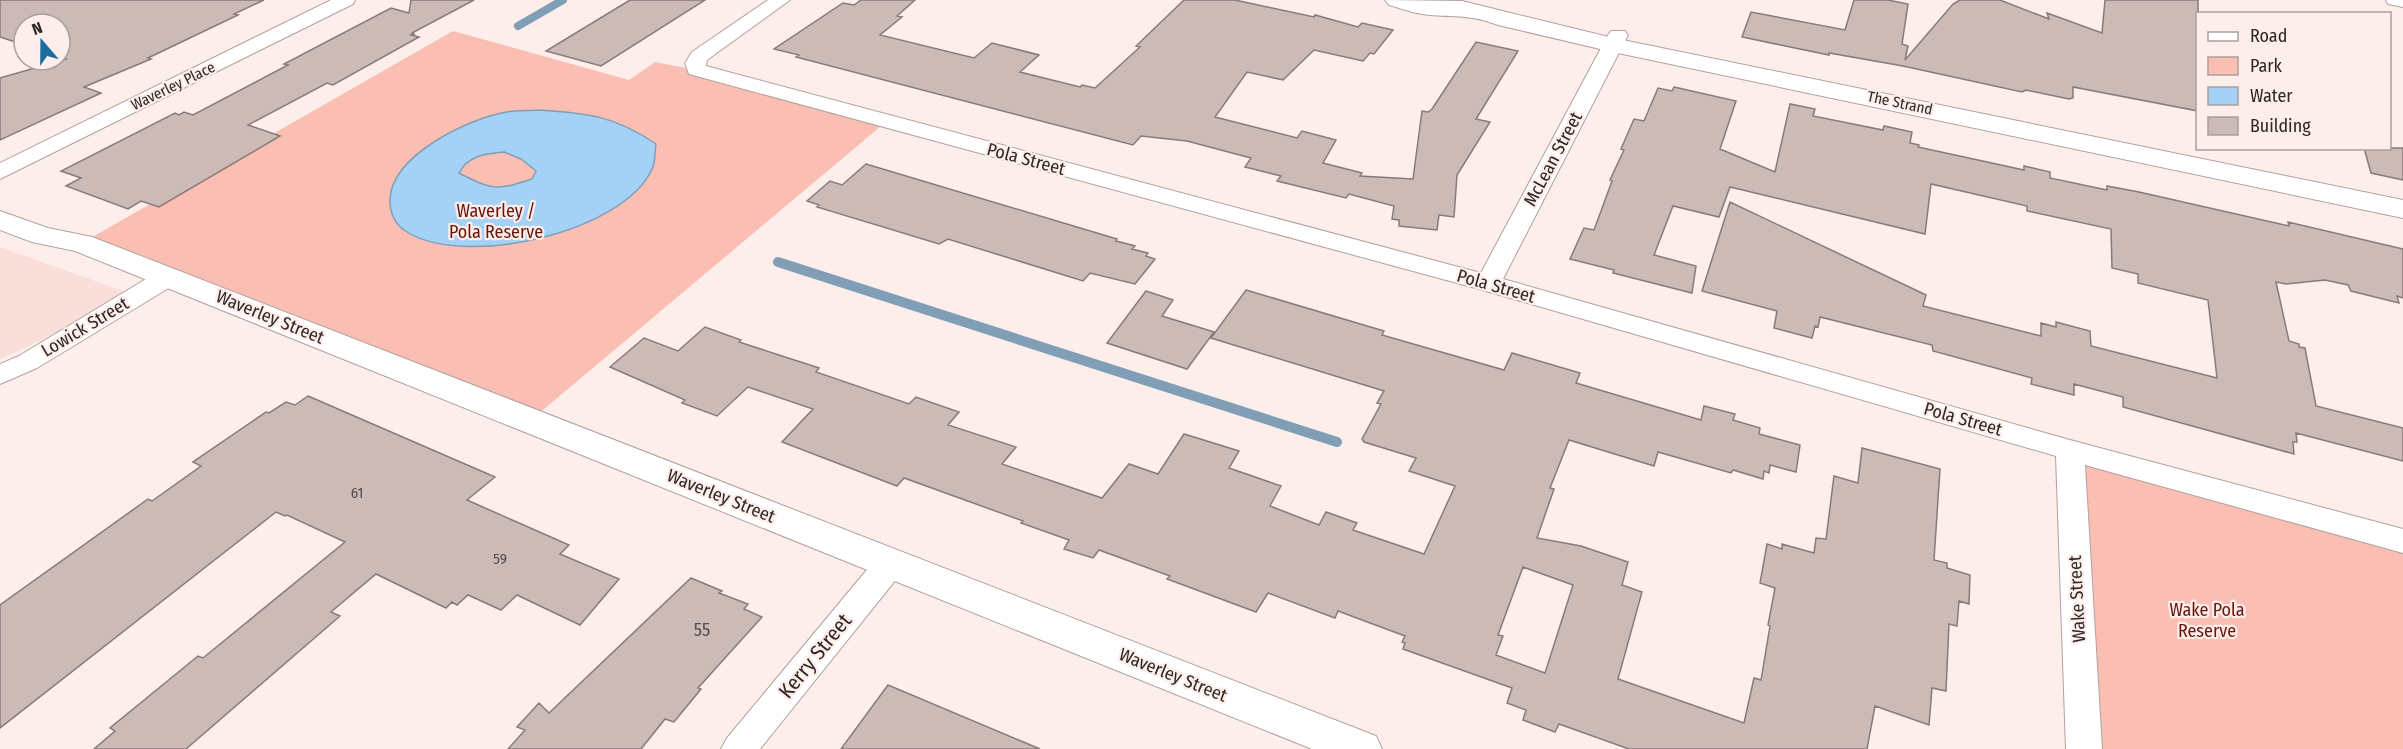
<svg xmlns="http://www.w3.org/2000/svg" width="2403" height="749" font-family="'Fira Sans Condensed',sans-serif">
	<rect width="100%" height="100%" fill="#fdeeeb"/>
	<path fill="#f9ded9" d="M0,247L137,296L0,359Z"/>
	<path fill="#fbbeb3" d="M453,31L629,80L655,62L696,70L887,121L531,420L82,243Z
		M2070,450L2403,541V749H2084Z"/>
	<path fill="#a3d2f6" stroke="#809fb7" stroke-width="1.5" fill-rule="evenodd" d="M539,110C588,113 615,116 656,144C655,151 655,161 653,167C626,233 460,270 404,230C394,223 389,210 390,199C392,155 469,118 507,112C517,110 529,111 539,110ZM504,152L521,159L536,171L532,179C496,191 492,190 459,173C468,155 486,154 504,152Z"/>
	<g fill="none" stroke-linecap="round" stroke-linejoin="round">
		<path stroke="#809fb7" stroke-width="8" d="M518,26L563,0"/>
		<path stroke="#809fb7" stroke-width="10" d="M778,262L1337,442"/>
	</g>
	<path fill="#cbbab6" stroke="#8a7a77" stroke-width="1.5" fill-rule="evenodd" d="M0,0H264L234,14L238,15L148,58L151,59L84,87L101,93L0,140V78L66,59L60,57V24H24V45L0,37Z
		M411,0H474L412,33L414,34L411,35L419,37L333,85L327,83L248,125L280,136L159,207L141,201L128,209L66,186L81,178L61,171L175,113L179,115L184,112L193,115L288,65L284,64L391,8L409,13Z
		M630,0H705L601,66L546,51Z
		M861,0H915L897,16L902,17L880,35L974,58L992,43L1039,55L1020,72L1080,87L1082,85L1095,88L1140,47L1136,46L1184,0H1235L1314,17L1315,15L1358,27L1362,23L1393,30L1374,54L1370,53L1363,61L1314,50L1283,80L1247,72L1215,117L1297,138L1302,131L1336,140L1323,163L1362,173L1360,176L1413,179L1422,111L1428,112L1432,109L1476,42L1518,51L1476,119L1490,122L1457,175L1454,217L1439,215L1437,230L1399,226V220L1392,219L1394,206L1349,194L1346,198L1277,181L1281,176L1245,167L1251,158L1187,141L1141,136L1133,145L796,57L799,55L774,49L843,3L854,5Z
		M1854,0H1888L1908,4L1902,44L1908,46L1905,60L1953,4L1960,0H2000L2049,19L2047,13L2102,33L2105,0H2198V111L2073,87V98L2069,99L2026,90L2022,92L1903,66L1829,53V55L1742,37L1751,12L1845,30Z
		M1674,87L1736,101L1720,149L1775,172L1790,104L1815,109L1813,116L1883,130L1884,126L1912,132L1910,143L1919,145L1918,147L2024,170V166L2050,172V178L2107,190V186L2139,192L2289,226L2288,222L2403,249V298L2397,296L2399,303L2351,291L2348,285L2325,280L2286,284L2276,282L2289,341L2299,344V347L2305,348L2316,406L2403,428V461L2296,433L2297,442H2293L2294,454L2123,407V397L2074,384V395L2031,384L2032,378L1933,351L1932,345L1820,317L1818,327L1815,326L1812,338L1774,328L1777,311L1702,291L1730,202L1926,295L1923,306L2041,336V323L2056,327V322L2090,331L2091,346L2217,378L2208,300L2138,283V274L2112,268L2111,229L2027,211V206L1931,184L1925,234L1730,187L1719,217L1673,206L1654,255L1696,266L1692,293L1613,273L1614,270L1570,259L1584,228L1594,230L1612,181L1610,180L1624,150L1621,149L1634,119L1644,121L1658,88L1672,91Z
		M2364,148H2403V180L2371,173Z
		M866,164L1117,239L1116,241L1135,246L1132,249L1148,253L1146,256L1155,259L1135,284L1090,273L1083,281L948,239L939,244L817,207L819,205L807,201L830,181L842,185Z
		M1246,290L1384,331L1382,335L1504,370L1512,353L1580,373L1576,383L1701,420L1704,406L1735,414L1733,420L1760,428L1759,434L1800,445L1796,472L1770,465L1769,473L1764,471L1763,479L1733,470L1731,473L1658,452L1654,466L1569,440L1550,488L1554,489L1537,538L1581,546L1628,562L1622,585L1642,592L1618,679L1744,723L1754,678L1761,680L1770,626L1768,625L1775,588L1760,583L1767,544L1782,549V544L1814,553L1816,538L1826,539L1834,476L1858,483L1862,448L1940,469L1934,560L1947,563V568L1970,575L1969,604L1959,601L1957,626L1949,624L1946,691L1932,688L1929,725L1875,706L1867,749H1629L1559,724L1555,732L1523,720L1526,710L1507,703L1512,688L1403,649L1405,643L1402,642L1405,636L1338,611L1335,618L1268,593L1256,612L1167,579L1170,576L1099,550L1093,558L1064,549L1069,540L1021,523L1023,521L904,478L897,486L782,442L813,409L748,387L717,416L682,403L685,400L610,367L644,338L678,351L705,327L741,340L739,342L819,368L816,372L909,404L916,397L959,412L948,425L1016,447L1002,464L1102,498L1129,464L1158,474L1184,434L1239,451L1229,468L1281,486L1270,506L1319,525L1326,512L1357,523L1353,530L1424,554L1455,486L1409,471L1416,458L1364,442L1362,439L1381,404L1377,403L1384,391L1211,338ZM1523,567L1573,585L1545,673L1496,655L1503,636L1498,635Z
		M1146,291L1173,300L1162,316L1214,332L1187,369L1107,343Z
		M308,396L495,477L467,500L569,545L560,554L619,579L580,625L517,595L501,610L468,595L457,605L452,602L446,608L376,574L331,612L340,616L186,749H94L115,731L110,728L198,656L203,658L345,542L287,515L285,516L276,512L0,728V605L148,499L152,501L201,466L193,462L266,412L269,413L286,402L295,405Z
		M691,578L722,591L719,593L748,604L744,609L762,617L698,688L701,689L674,722L665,719L641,749H508L525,730L517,727L539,703L549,713Z
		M888,685L1040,749H841Z"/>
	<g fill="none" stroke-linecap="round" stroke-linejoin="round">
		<g stroke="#b2a19e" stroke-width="2">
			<path id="street" d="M331,0H355L353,4L0,179V163Z
				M768,0H790L707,60L706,66L1481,273L1608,35L1611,31H1625L1628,35L1503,279L2070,440L2403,529V553L2085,465L2102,749H2066L2056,456L1479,289L689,74L685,63L692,52Z
				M2386,0H2403V7L2388,4Z
				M168,269L177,271L180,277L177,283L37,368L0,384V364L19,356L159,271Z
				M891,551L902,554L907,563L902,572L760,749H721L727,738L880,554Z"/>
		</g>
		<g stroke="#b2a19e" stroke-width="2">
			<path id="secondary" d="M1385,0L1462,1L1613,38L2403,200V218L1613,52L1498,25C1466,13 1452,18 1422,14C1411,12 1400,8 1389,5Z
				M0,211L48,228L92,237L1376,736L1382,749H1312L75,251L32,242L0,230Z"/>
		</g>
		<use href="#street" fill="#fff" fill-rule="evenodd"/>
		<use href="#secondary" fill="#fff" fill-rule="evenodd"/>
	</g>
	<g text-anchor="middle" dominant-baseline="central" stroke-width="4.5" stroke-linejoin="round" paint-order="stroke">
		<g font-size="15" fill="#2d2725" stroke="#fdeeeb">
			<text transform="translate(173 86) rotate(-26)">Waverley Place</text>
			<text transform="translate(1900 103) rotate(12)">The Strand</text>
		</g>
		<g font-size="15" fill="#544c49">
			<text x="357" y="493">61</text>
			<text x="500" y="559">59</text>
		</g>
		<g font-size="18" fill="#2d2725" stroke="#fdeeeb">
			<text transform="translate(1026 159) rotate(15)">Pola Street</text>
			<text transform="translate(1553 159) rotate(-62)">McLean Street</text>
			<text transform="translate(1496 286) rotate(16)">Pola Street</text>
			<text transform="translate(270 317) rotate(22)">Waverley Street</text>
			<text transform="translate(85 327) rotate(-31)">Lowick Street</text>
			<text transform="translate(1963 419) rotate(16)">Pola Street</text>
			<text transform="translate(721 496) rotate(22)">Waverley Street</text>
			<text transform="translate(2077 599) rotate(-93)">Wake Street</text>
			<text transform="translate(1173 675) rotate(22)">Waverley Street</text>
		</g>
		<g font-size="18" fill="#69150b" stroke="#fdeeeb">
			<text x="496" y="211">Waverley /<tspan x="496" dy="21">Pola Reserve</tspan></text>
			<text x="2207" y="610">Wake Pola<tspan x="2207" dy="21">Reserve</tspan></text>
		</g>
		<g font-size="18" fill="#544c49">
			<text x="702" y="630">55</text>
		</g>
		<g font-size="21" fill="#2d2725" stroke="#fdeeeb">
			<text transform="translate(815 656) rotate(-51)">Kerry Street</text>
		</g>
	</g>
	<rect x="2196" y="12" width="195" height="138" fill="#fdeeeb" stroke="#aa9e9c" stroke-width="1.5"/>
	<rect x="2208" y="32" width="30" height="9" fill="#ffffff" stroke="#aa9e9c" stroke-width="1.5"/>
	<text x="2250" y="42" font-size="18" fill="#2d2725">Road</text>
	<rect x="2208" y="57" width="30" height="18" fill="#fbbeb3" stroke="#aa9e9c" stroke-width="1.5"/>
	<text x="2250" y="72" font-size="18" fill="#2d2725">Park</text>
	<rect x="2208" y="87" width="30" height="18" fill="#a3d2f6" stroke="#aa9e9c" stroke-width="1.5"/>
	<text x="2250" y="102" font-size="18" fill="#2d2725">Water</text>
	<rect x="2208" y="117" width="30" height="18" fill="#cbbab6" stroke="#aa9e9c" stroke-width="1.5"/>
	<text x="2250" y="132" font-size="18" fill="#2d2725">Building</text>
	<g transform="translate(42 42) rotate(340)"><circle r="28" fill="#fdeeeb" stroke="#aa9e9c" stroke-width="1.5"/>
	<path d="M0-4.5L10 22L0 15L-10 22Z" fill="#1c6c9e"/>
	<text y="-9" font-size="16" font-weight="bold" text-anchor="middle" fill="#2d2725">N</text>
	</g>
</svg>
